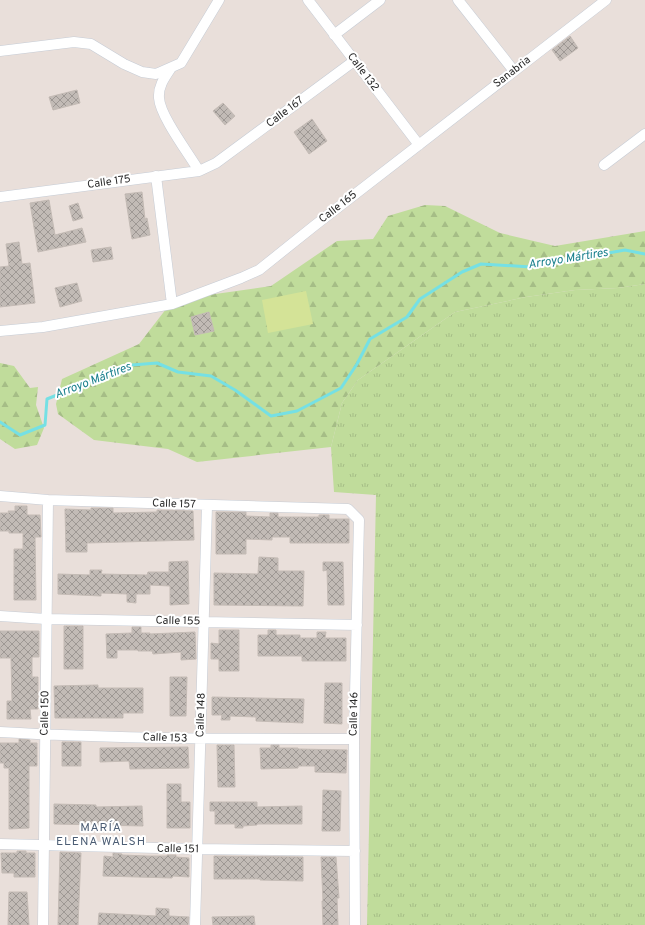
<svg xmlns="http://www.w3.org/2000/svg" width="645" height="925" font-family="Overpass,sans-serif">
	<defs>
		<pattern id="grass-tufts" width="24" height="20" patternUnits="userSpaceOnUse"><rect width="24" height="20" fill="#c0dc9b"/><path d="M3 7l-1-3M5 7V3M7 7l1-3M15 17l-1-3M17 17v-4M19 17l1-3" fill="none" stroke="#a5bd86"/></pattern>
		<pattern id="forest-firs" width="22" height="20" patternUnits="userSpaceOnUse"><rect width="22" height="20" fill="#c0dc9b"/><path d="M5 1l3.5 6h-7zM16 11l3.5 6h-7z" fill="#a5bd86"/></pattern>
		<pattern id="building-cross-hatch" width="8" height="8" patternUnits="userSpaceOnUse"><rect width="8" height="8" fill="#c2bbb6"/><path d="M0 0l8 8M0 8l8-8" fill="none" stroke="#9e9894"/></pattern>
	</defs>
	<rect width="100%" height="100%" fill="#e9dfda"/>
	<path fill="url(#grass-tufts)" d="M645,284V925H367L376,495L334,492L331,447L342,403L358,380L455,312L526,297L575,290L618,288Z"/>
	<path fill="url(#forest-firs)" d="M425,205L445,206L500,233L555,246L645,231V284L618,288L575,290L526,297L455,312L358,380L342,403L331,447L197,462L168,449L94,440L58,414L56,404L62,379L139,344L173,300L271,286L337,241L373,239L388,216Z
		M0,363L14,366L30,388L38,387L36,405L44,428L37,445L15,449L0,439Z"/>
	<path fill="#d4e397" d="M306,291L313,324L268,333L262,300Z"/>
	<g fill="none" stroke-linecap="round" stroke-linejoin="round">
		<path stroke="#75e0e4" stroke-width="3" d="M0,422L20,435L45,425L47,399L132,365L157,363L178,372L211,376L235,390L271,416L297,411L341,388L357,364L370,339L407,317L420,299L462,272L481,264L531,267L625,250L645,254"/>
	</g>
	<path fill="url(#building-cross-hatch)" stroke="#c4bbb5" d="M570,36L578,48L560,61L552,50Z
		M77,90L80,103L53,110L49,97Z
		M223,103L235,116L225,125L213,111Z
		M312,119L327,141L309,154L294,132Z
		M142,192L145,219L147,218L150,235L132,239L125,194Z
		M49,200L55,235L82,228L86,242L38,252L30,203Z
		M78,203L83,218L73,221L69,206Z
		M19,242L22,264L30,263L35,303L0,307V267L9,266L6,244Z
		M111,247L113,259L93,262L91,250Z
		M77,283L82,301L60,307L55,288Z
		M209,312L214,331L195,335L191,317Z
		M15,506H27V515H40L41,537H35L36,600H14V549H23V533H9V531H0V513H9L8,511H15Z
		M91,508H113V513L157,512V510L193,511L194,540L87,543V552H66L65,509L91,510Z
		M216,512H246V516L270,517V513H278V517H319V515H329V519H349V543H290V537H272V540L246,539V554H216Z
		M259,557L278,558V571H304L303,606L214,605V573L258,574Z
		M188,561L189,604L170,605V586L150,585V594H136V603L127,602V594L101,593V596L58,594V574L90,575V570H102L101,574L147,575L148,572H169V562Z
		M323,562H343L344,605H328L327,570L323,571Z
		M64,626H83V669H64Z
		M132,627H141V633H150V634L195,632L196,659L181,660V652L153,654L152,651H138V650H117V658H107L106,634L132,633Z
		M219,630H239V671H219V659H211V643L219,644Z
		M268,630H276V635H300V638H317V632H326L325,638H346V661H302V656H258V635H268Z
		M0,631H39V657H32V677H38V709H30L31,719H7V701H12L11,658H0Z
		M170,677H187L186,716H170Z
		M325,683H342V724L324,723Z
		M98,685V688H143V713H123V718H55L54,686Z
		M212,697L304,699L303,723L256,721V717L230,716V720H221L222,715H212Z
		M19,739L30,740V743H37V766H29V828L9,829V768H4V763H0V743H19Z
		M62,742H81V766H62Z
		M217,745H234L235,787H218Z
		M271,745H279V748H298V749L347,750L346,773L315,772V766H298V768L261,769L260,748H271Z
		M188,747L189,768L130,769L129,761L100,762V748Z
		M167,784H181V802H190V828H167Z
		M323,790L341,791L340,831H322Z
		M210,802H257V807L302,806V824H257V825L243,826V828H235V824H215V811H210Z
		M54,804L96,805V807L142,806L143,826L54,824Z
		M17,851H26V853H35V877H14V873H2L1,853H17Z
		M60,852L81,853L78,925H58Z
		M113,853L122,854V855L147,856H167V855H176V857L189,858V877L173,876L172,878L103,876L104,856L113,857Z
		M214,856L303,857V881L260,880V879H214Z
		M321,857H336L339,898H337L338,925H323L322,901H323Z
		M9,892H27L29,925H8Z
		M156,908L169,909V916L189,917L188,925H98L99,913L156,916Z
		M254,916L255,925H213L212,917Z"/>
	<g fill="none" stroke-linecap="round" stroke-linejoin="round">
		<g stroke="#c6ccd5" stroke-width="11">
			<path id="minor" d="M308,0L419,145
				M458,0L514,71
				M334,35L380,0
				M0,51L74,42L91,44L124,64L142,72L156,74L181,63L219,0
				M171,68C165,77 158,86 159,98C160,116 189,154 199,171
				M604,165L645,134
				M156,176L172,304
				M0,197L199,171L216,163L354,61
				M0,331L43,327L172,304L241,278L259,270L314,226L606,0
				M0,496L48,500L348,509L359,520L354,739L355,925
				M0,616L46,619L357,625
				M0,732C118,739 236,739 354,739
				M0,844L197,849L355,851
				M43,925L48,500
				M195,925L207,506"/>
		</g>
		<use href="#minor" stroke="#fff" stroke-width="10"/>
	</g>
	<g text-anchor="middle" dominant-baseline="central" stroke-width="4" stroke-linejoin="round" paint-order="stroke">
		<g font-size="11" fill="#282828" stroke="#fff">
			<text transform="translate(363 72) rotate(53)">Calle 132</text>
			<text transform="translate(512 72) rotate(-38)">Sanabria</text>
			<text transform="translate(285 112) rotate(-37)">Calle 167</text>
			<text transform="translate(109 182) rotate(-8)">Calle 175</text>
			<text transform="translate(338 207) rotate(-38)">Calle 165</text>
			<text transform="translate(174 504) rotate(2)">Calle 157</text>
			<text transform="translate(178 621) rotate(1)">Calle 155</text>
			<text transform="translate(45 713) rotate(-89)">Calle 150</text>
			<text transform="translate(354 714) rotate(-89)">Calle 146</text>
			<text transform="translate(201 715) rotate(-88)">Calle 148</text>
			<text transform="translate(165 738) rotate(2)">Calle 153</text>
			<text transform="translate(178 849) rotate(1)">Calle 151</text>
		</g>
		<g font-size="12" font-style="italic" fill="#187f8c" stroke="#fff">
			<text transform="translate(568 259) rotate(-9)">Arroyo Mártires</text>
			<text transform="translate(93 381) rotate(-21)">Arroyo Mártires</text>
		</g>
		<g font-size="12" letter-spacing="1" fill="#4c5d74" stroke="#fff">
			<text x="101" y="828">MARÍA<tspan x="101" dy="14">ELENA WALSH</tspan></text>
		</g>
	</g>
</svg>
